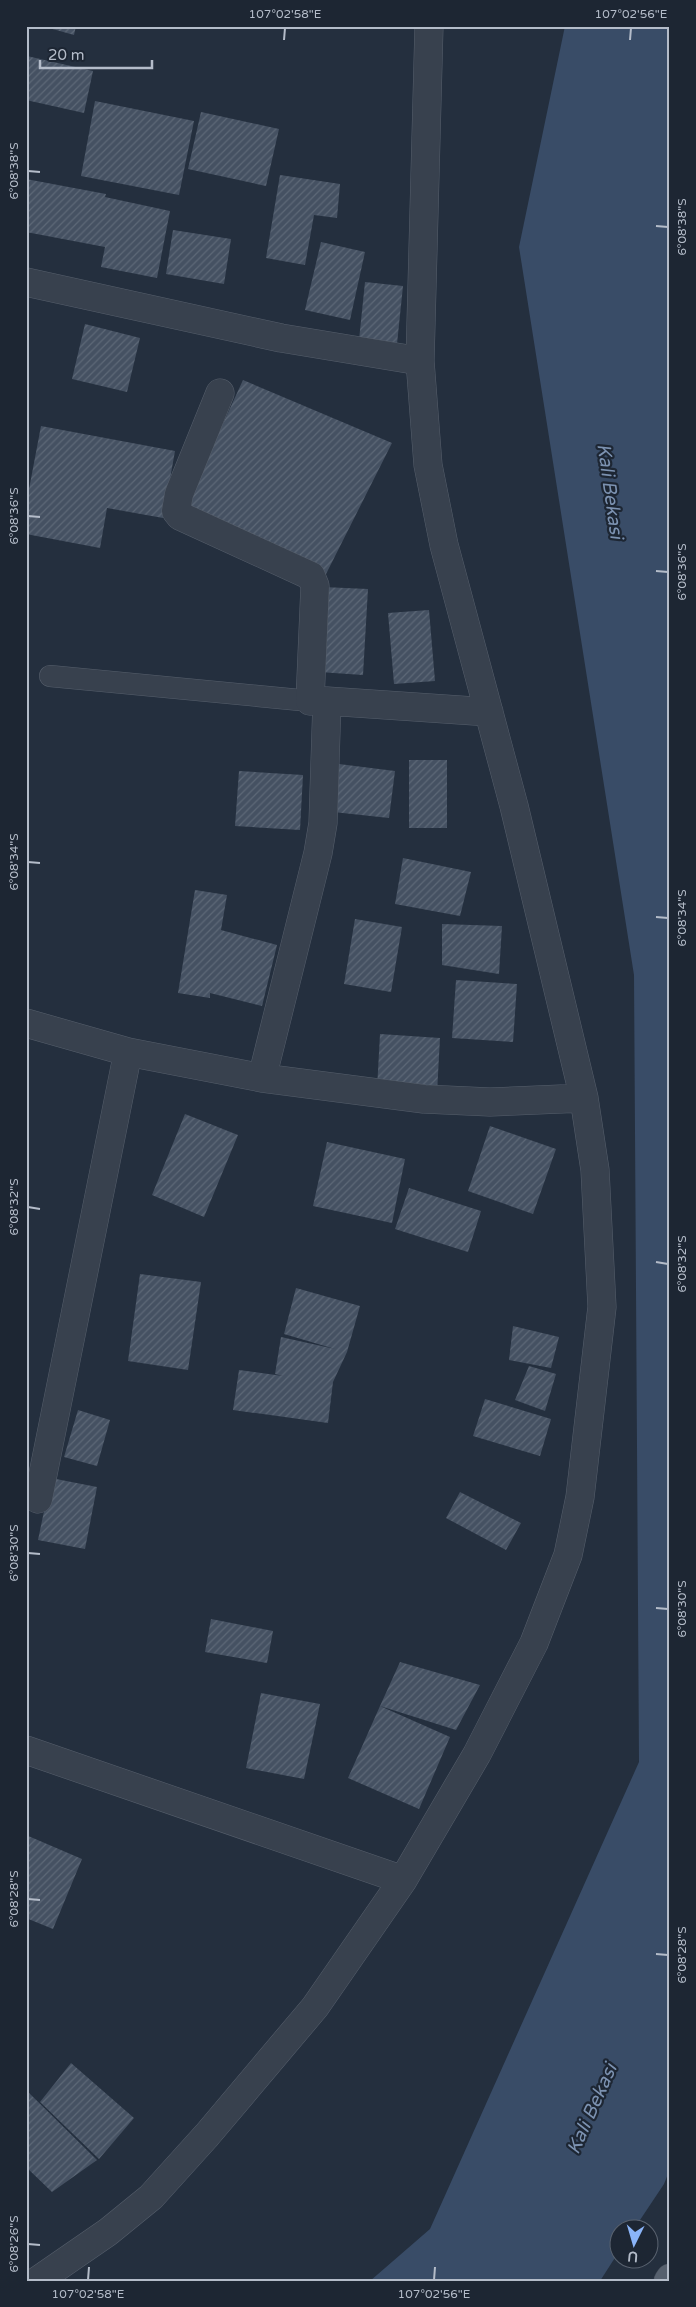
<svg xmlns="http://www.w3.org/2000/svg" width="696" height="2307" font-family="'Varela Round',sans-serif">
	<defs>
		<pattern id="building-hatch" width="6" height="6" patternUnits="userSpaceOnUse" patternTransform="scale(1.25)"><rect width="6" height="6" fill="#455162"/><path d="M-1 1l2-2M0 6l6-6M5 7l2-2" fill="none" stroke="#5d6877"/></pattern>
	</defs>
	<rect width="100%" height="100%" fill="#242f3e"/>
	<path fill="#394c67" d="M565,26H670V2169L664,2184L634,2229L618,2230V2253L600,2281H370L430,2229L639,1762L634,975L519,247Z"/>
	<path fill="url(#building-hatch)" d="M42,26H76L74,35Z
		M27,56L93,71L84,113L26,100Z
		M95,101L194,121L179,195L81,176Z
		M201,112L279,129L266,186L188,169Z
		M280,175L340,184L337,218L314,215L305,265L266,258Z
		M26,179L106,194L105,197L170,211L157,278L101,267L105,247L26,232Z
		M173,230L231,239L224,284L166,274Z
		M321,242L365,252L350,320L305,310Z
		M365,282L403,286L397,344L359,340Z
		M85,324L140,338L127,392L72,379Z
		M243,380L392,443L324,578L182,513Z
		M41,426L175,451L163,518L107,508L100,548L26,534V505Z
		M323,587L368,589L363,675L319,672Z
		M429,610L435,681L394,684L388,613Z
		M409,760H447V828H409Z
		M331,763L395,771L389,818L324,811Z
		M239,771L303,775L300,830L235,826Z
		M403,858L471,872L460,916L395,904Z
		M195,890L227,895L221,930L277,945L262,1006L210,993V998L178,993Z
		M355,919L402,927L391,992L344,984Z
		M442,924L502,926L499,974L442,965Z
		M456,980L517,984L513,1042L452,1038Z
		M380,1034L440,1038L437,1093L377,1089Z
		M185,1114L238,1135L204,1217L152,1195Z
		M490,1126L556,1149L533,1214L468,1191Z
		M327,1142L405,1159L392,1223L313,1206Z
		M409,1188L481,1211L468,1252L395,1229Z
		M140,1274L201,1282L188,1370L128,1361Z
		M296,1288L360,1306L347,1352L333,1382L328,1423L233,1410L239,1370L283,1376L275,1374L281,1337L335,1349L284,1334Z
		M513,1326L559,1337L551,1368L509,1360Z
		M529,1366L556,1374L545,1411L515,1400Z
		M485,1399L551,1419L540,1456L473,1436Z
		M78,1410L110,1420L97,1466L64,1457Z
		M51,1478L97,1487L85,1549L38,1540Z
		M460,1492L521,1523L506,1550L446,1518Z
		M211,1619L273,1631L267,1663L205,1652Z
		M400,1662L480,1685L456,1730L380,1706Z
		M261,1693L320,1704L304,1779L246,1768Z
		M380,1706L450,1737L419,1809L348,1778Z
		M26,1835L82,1859L53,1929L26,1918Z
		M71,2063L134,2118L99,2159L40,2102Z
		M26,2090L97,2160L52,2192L26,2167Z"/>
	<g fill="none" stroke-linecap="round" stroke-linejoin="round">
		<g stroke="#565f6c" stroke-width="22">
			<path id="service" d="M50,676L310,701"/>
		</g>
		<g stroke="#565f6c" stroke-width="29">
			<path id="minor" d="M26,282L281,338L420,361
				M220,393L179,494L176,511L180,516L311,576L315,586L310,701H327
				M26,1023L128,1052L262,1078L424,1099L490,1102L584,1098
				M262,1078L318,853L323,823L327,701L489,712
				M38,1499L128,1052
				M26,1750L403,1880
				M37,2281L108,2232L151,2197L207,2135L315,2007L403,1880L477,1754L534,1643L568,1555L580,1497L602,1307L595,1170L584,1098L514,806L444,545L428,465L420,361L429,26"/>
		</g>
		<g stroke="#414a57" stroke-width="29">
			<path id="primary" d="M668,2281L670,2278"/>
		</g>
		<use href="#service" stroke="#38414e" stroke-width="21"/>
		<use href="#minor" stroke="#38414e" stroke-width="28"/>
		<use href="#primary" stroke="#56606e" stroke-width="28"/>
	</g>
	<path fill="none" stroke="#b4bcc9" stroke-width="2" d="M284,40L285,28M630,40L631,28M28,171L40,172M656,226L668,227M28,516L40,517M656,571L668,572M28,862L40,863M656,917L668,918M28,1207L40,1209M656,1262L668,1264M28,1553L40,1554M656,1608L668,1609M28,1899L40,1900M656,1954L668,1955M28,2244L40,2245M88,2280L89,2267M434,2280L435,2267"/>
	<g text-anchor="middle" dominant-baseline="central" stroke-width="4.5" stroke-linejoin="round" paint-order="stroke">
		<g font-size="19" font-style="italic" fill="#7c92b1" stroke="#1d2633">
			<text transform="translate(610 491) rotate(82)">Kali Bekasi</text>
			<text transform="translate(592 2109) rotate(-66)">Kali Bekasi</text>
		</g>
	</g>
	<rect width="696" height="2307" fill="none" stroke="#1d2633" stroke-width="55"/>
	<g transform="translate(634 2244) rotate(185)"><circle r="24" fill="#1d2633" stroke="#59626f"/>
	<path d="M0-4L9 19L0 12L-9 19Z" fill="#8ab4f8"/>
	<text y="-8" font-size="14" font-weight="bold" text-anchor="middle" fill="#b4bcc9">U</text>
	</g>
	<path d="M40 60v8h112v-8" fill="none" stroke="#b4bcc9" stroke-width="2.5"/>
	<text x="48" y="60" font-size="15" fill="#b4bcc9" stroke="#1d2633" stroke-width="4" paint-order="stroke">20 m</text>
	<rect x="28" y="28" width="640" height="2252" fill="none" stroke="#b4bcc9" stroke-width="2"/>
	<g font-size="12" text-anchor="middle" fill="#b4bcc9">
		<text x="285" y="18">107°02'58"E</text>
		<text x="631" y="18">107°02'56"E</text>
		<text transform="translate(14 171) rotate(-90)" y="4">6°08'38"S</text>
		<text transform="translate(682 227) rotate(-90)" y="4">6°08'38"S</text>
		<text transform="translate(14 516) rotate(-90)" y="4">6°08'36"S</text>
		<text transform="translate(682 572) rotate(-90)" y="4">6°08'36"S</text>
		<text transform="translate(14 862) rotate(-90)" y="4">6°08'34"S</text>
		<text transform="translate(682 918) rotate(-90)" y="4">6°08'34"S</text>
		<text transform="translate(14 1207) rotate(-90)" y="4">6°08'32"S</text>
		<text transform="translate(682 1264) rotate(-90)" y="4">6°08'32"S</text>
		<text transform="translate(14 1553) rotate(-90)" y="4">6°08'30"S</text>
		<text transform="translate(682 1609) rotate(-90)" y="4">6°08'30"S</text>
		<text transform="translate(14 1899) rotate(-90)" y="4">6°08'28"S</text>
		<text transform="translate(682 1955) rotate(-90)" y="4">6°08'28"S</text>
		<text transform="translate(14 2244) rotate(-90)" y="4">6°08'26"S</text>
		<text x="88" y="2298">107°02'58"E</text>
		<text x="434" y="2298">107°02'56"E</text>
	</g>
</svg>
